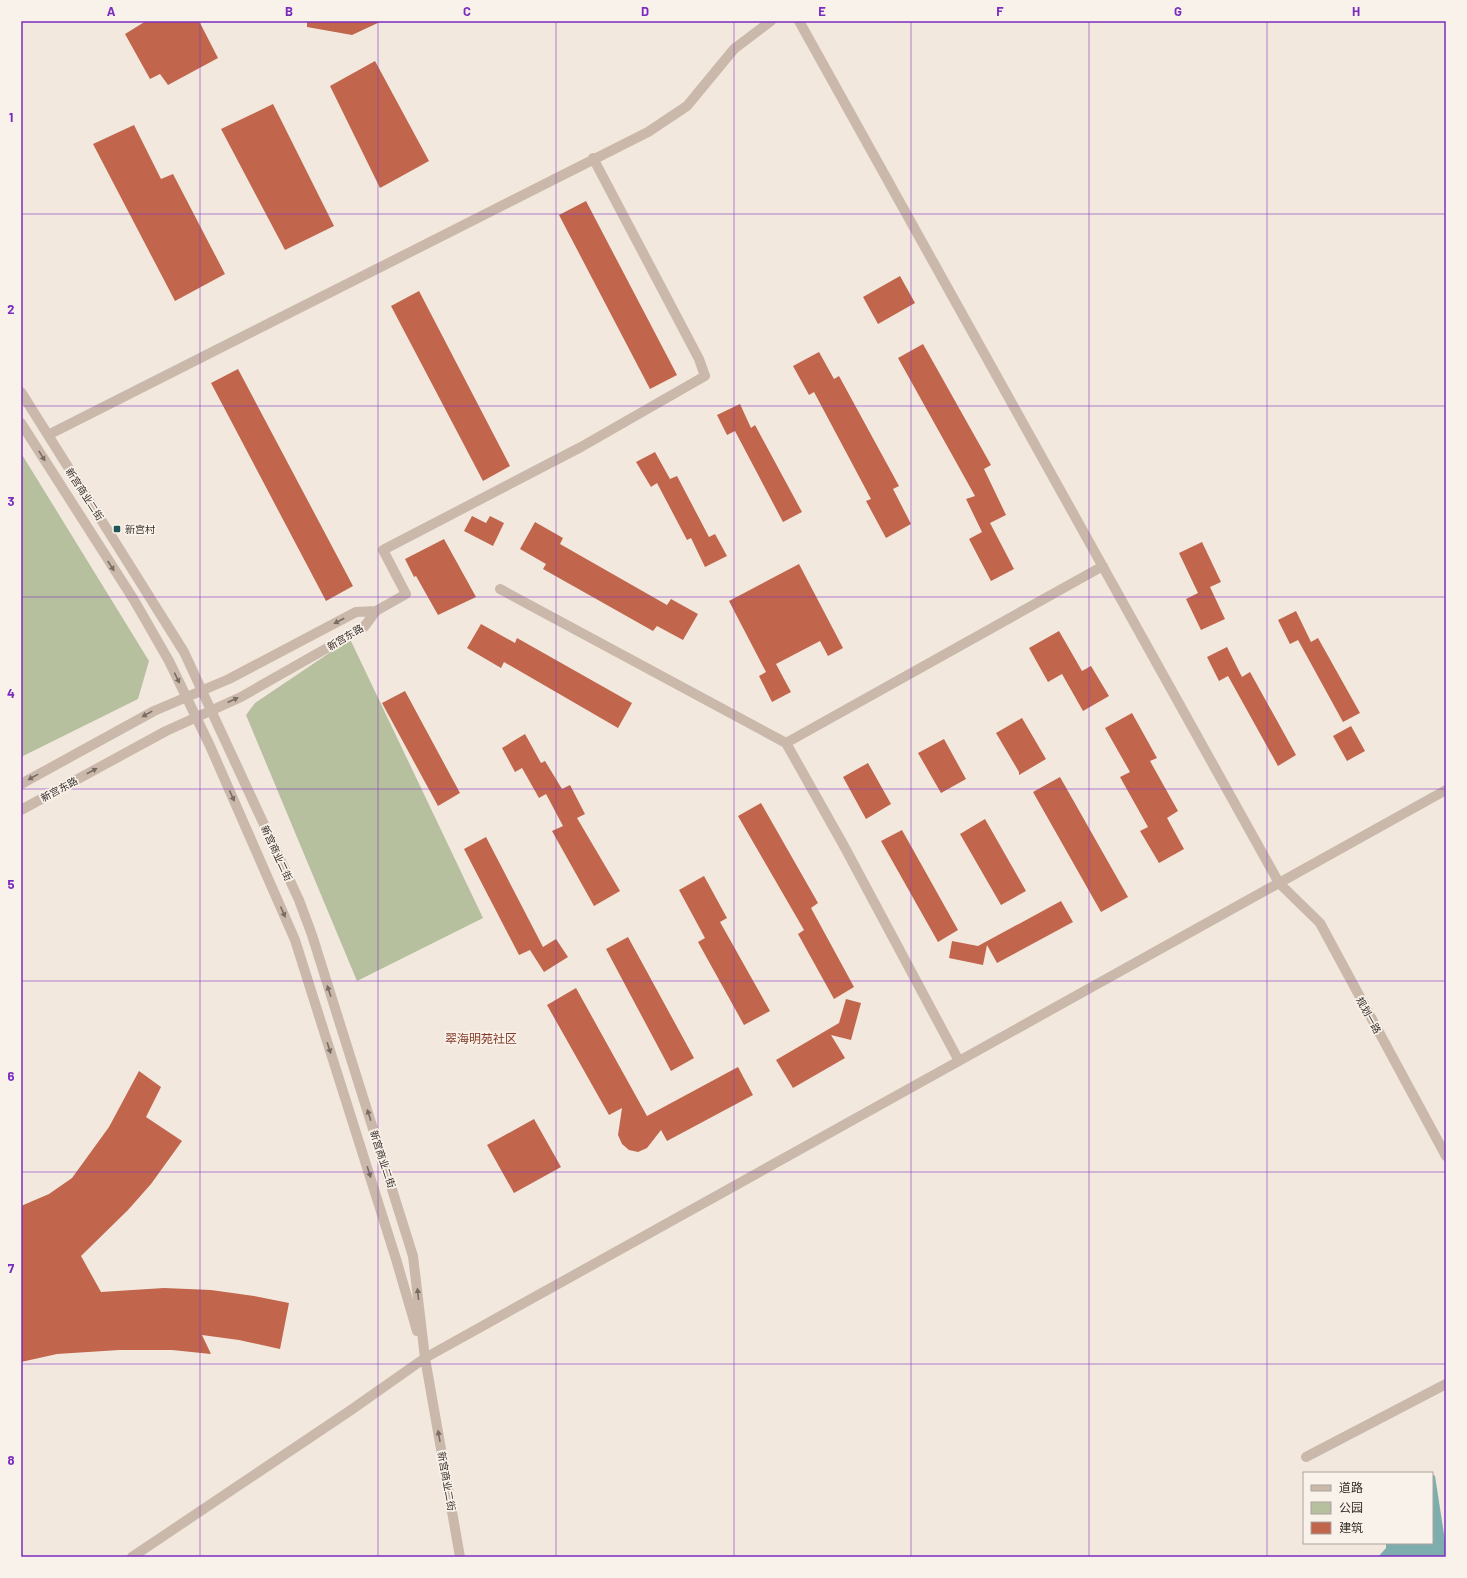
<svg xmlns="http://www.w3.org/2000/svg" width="1467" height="1578" font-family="Barlow,'Noto Sans SC',sans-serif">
	<rect width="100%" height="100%" fill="#f2e8de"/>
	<path fill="#b6c09e" d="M21,453L149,661L138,699L21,757Z
		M350,639L483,918L357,981L246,715L255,703Z"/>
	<path fill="#7eadae" d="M1432,1474L1435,1476L1446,1547V1557H1378L1386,1548V1543H1432Z"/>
	<path fill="#c1664c" d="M146,21H199L218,58L168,85L160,74L150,79L125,34Z
		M307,21H382L352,35L307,27Z
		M375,61L429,161L380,188L330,86Z
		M273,104L334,226L285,250L221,129Z
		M134,125L161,179L173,174L225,274L175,301L93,144Z
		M586,201L677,375L650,389L559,215Z
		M900,276L915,303L878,324L863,297Z
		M419,291L510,466L483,481L391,306Z
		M923,344L991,465L984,469L1006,515L990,523L1014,569L991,581L969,539L982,532L966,499L975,496L898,358Z
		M819,352L834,379L839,376L899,486L893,489L911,524L886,538L866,501L871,499L814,392L809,395L793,366Z
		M238,369L353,586L326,601L211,383Z
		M740,404L751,428L755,425L802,512L783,522L735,431L727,435L717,415Z
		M655,452L670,479L677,476L709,537L715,534L727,556L705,567L691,538L687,540L657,483L651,487L636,462Z
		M472,516L486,523L490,516L504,523L493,546L464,531Z
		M535,522L563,538L560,544L667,605L671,599L698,614L683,640L657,626L653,631L543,569L546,564L520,549Z
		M444,539L476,597L438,615L416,576L414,577L405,559Z
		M1202,542L1221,582L1210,587L1225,619L1201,630L1186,599L1198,593L1179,553Z
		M799,564L843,648L828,656L820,641L776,664L791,692L772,702L759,676L766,672L729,601Z
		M1296,611L1311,642L1318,638L1360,713L1343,722L1298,640L1290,644L1278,620Z
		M481,624L515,643L517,638L632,703L618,728L504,662L501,668L467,648Z
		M1059,631L1082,671L1091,666L1109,696L1083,711L1062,674L1048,682L1029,648Z
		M1227,647L1242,677L1250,672L1296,755L1278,766L1228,676L1219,681L1207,657Z
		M405,691L460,793L438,806L382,703Z
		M1132,713L1157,758L1150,761L1178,811L1167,818L1184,849L1159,863L1140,831L1148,827L1120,777L1130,772L1105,728Z
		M1022,718L1046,759L1019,775V772L996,733Z
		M1351,726L1365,751L1347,761L1333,736Z
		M525,734L541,763L545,761L562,789L570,785L585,814L577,818L620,891L594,906L552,831L563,826L546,794L539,798L522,768L515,772L502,748Z
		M944,739L966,779L941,793L918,753Z
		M868,763L891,804L866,819L843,777Z
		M1060,777L1128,897L1101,912L1033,792Z
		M761,803L818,903L811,908L854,987L834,999L798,934L804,930L738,816Z
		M985,819L1026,891L1001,905L960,834Z
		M902,830L958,930L938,942L881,841Z
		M486,837L543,947L556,939L568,957L544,972L530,950L519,955L464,849Z
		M704,876L727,918L720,922L770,1011L744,1025L698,942L705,938L679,890Z
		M1061,901L1073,922L997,963L987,945L983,965L949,958L952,941L978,946Z
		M628,937L694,1058L671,1071L606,949Z
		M576,988L647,1116L738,1067L753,1095L667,1141L661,1130L647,1148L638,1152L629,1150L622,1144L618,1135L622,1108L609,1115L547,1005Z
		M846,999L861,1003L851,1040L831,1035L845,1058L793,1088L776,1060L839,1023Z
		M139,1071L161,1087L146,1117L182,1141L151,1184L128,1210L81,1256L101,1292L164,1288L211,1290L254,1296L289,1303L280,1349L239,1340L202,1335L211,1354L172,1350H119L57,1354L21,1362V1206L49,1194L72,1178L109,1127Z
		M534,1119L561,1167L514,1193L487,1145Z"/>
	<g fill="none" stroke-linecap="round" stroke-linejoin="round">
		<path stroke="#cab8aa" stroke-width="10" d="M799,21L1279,883L1320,923L1446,1156
			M21,392L184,652L299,900L312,935L413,1256L425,1358L460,1557
			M21,423L134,600L169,661L210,746L295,940L396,1259L417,1331
			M48,435L648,132L687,106L734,49L771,21
			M500,589L786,743L1103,566
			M786,743L844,846L959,1061
			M21,784L154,711L229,679L356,612L376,611
			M21,810L166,731L241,697L364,627L376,611L406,594L383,550L581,447L705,376L699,359L593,158
			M1306,1457L1446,1384
			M132,1557L351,1410L425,1358L1446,790"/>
	</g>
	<defs><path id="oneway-solid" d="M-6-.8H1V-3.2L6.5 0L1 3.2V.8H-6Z"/></defs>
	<g fill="#796c63">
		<use href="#oneway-solid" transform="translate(42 456) rotate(58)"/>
		<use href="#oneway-solid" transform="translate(111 566) rotate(57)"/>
		<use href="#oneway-solid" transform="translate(339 621) rotate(152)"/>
		<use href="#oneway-solid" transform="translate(177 678) rotate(64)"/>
		<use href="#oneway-solid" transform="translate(233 700) rotate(-25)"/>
		<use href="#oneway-solid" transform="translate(147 714) rotate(151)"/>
		<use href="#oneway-solid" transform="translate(92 771) rotate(-28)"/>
		<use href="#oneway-solid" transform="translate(33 777) rotate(151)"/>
		<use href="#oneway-solid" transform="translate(232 796) rotate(66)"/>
		<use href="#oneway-solid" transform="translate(283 912) rotate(66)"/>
		<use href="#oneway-solid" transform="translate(329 991) rotate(-108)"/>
		<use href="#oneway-solid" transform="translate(329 1048) rotate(72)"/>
		<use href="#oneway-solid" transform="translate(369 1115) rotate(-108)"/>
		<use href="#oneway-solid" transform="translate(369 1172) rotate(72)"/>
		<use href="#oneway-solid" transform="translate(418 1294) rotate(-96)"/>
		<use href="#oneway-solid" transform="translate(439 1436) rotate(-100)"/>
	</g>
	<path fill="none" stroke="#7b2cbf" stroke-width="1" stroke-opacity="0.55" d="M200,21V1557M378,21V1557M556,21V1557M734,21V1557M911,21V1557M1089,21V1557M1267,21V1557M21,214H1446M21,406H1446M21,597H1446M21,789H1446M21,981H1446M21,1172H1446M21,1364H1446"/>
	<rect fill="#205557" stroke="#f9f2ea" stroke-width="1.5" x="113" y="525" width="8" height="8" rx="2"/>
	<g text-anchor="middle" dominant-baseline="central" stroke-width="3.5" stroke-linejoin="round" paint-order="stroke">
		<g font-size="10" fill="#372d29" stroke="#f9f2ea">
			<text transform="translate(85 494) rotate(57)">新宫商业二街</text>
			<text transform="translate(345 637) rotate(-31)">新宫东路</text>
			<text transform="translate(59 789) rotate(-28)">新宫东路</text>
			<text transform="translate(277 853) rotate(65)">新宫商业二街</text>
			<text transform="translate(1369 1015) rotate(61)">规划一路</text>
			<text transform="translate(383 1159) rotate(72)">新宫商业二街</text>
			<text transform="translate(447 1481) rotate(80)">新宫商业二街</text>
		</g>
		<g font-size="10" fill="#372d29" stroke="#f9f2ea" text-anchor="start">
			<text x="125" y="529">新宫村</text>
		</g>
		<g font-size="12" fill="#833925" stroke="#f9f2ea">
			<text x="481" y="1038">翠海明苑社区</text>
		</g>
	</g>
	<rect width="1467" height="1578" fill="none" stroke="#f9f2ea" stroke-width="44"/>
	<rect x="1303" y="1472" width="130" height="72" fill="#f9f2ea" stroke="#aba39d"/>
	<rect x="1311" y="1485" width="20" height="6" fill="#cab8aa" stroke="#aba39d"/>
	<text x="1339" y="1492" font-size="12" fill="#372d29">道路</text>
	<rect x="1311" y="1502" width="20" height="12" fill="#b6c09e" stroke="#aba39d"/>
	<text x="1339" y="1512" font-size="12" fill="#372d29">公园</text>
	<rect x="1311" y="1522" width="20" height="12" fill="#c1664c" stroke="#aba39d"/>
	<text x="1339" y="1532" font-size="12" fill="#372d29">建筑</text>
	<rect x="22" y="22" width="1423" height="1534" fill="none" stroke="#7b2cbf" stroke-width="1.5"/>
	<g font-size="13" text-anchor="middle" font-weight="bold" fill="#7b2cbf">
		<text x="111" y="16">A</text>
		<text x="289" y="16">B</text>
		<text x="467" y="16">C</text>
		<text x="645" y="16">D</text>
		<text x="822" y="16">E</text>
		<text x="1000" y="16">F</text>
		<text x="1178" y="16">G</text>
		<text x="1356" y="16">H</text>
		<text x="11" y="122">1</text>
		<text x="11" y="314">2</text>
		<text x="11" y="506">3</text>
		<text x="11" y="698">4</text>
		<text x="11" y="889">5</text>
		<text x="11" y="1081">6</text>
		<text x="11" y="1273">7</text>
		<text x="11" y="1465">8</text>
	</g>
</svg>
